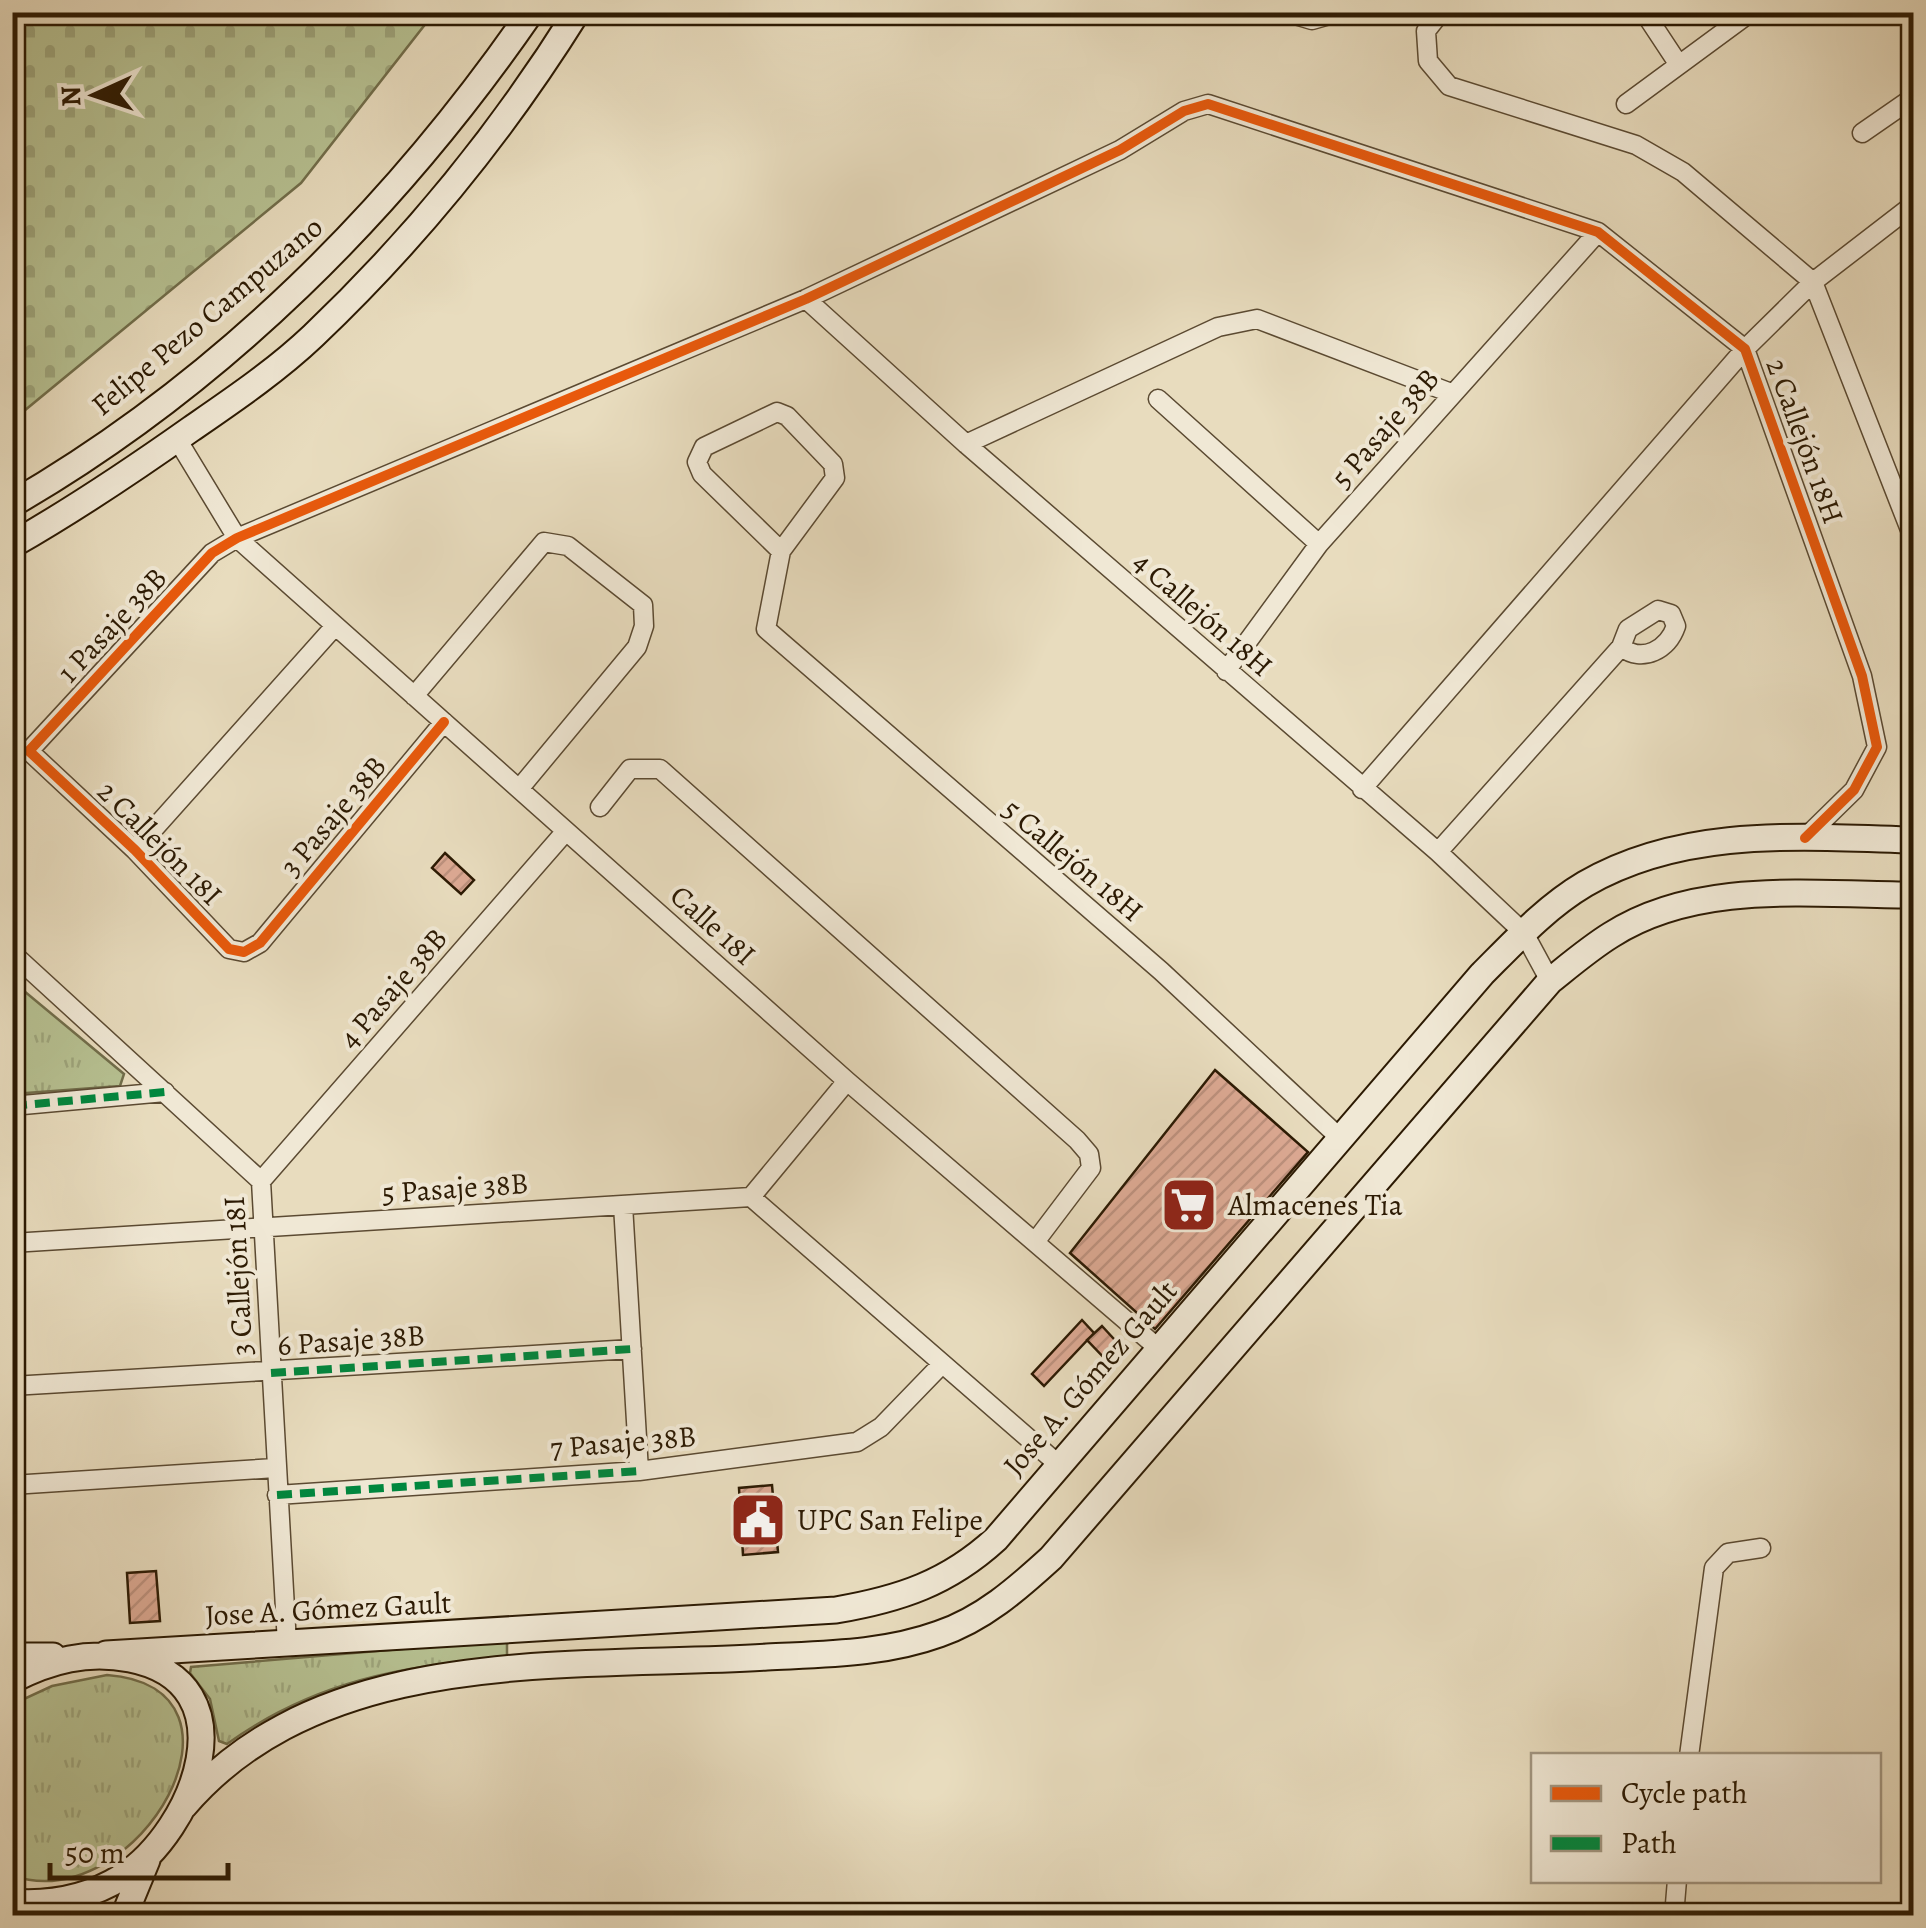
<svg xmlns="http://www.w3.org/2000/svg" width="1926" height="1928" font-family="Alegreya,serif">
	<defs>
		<pattern id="cemetery-stones" width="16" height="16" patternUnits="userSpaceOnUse" patternTransform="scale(2.5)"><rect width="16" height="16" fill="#b6c091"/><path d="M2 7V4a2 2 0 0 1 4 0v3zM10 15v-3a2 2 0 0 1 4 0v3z" fill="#9da47b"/></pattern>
		<pattern id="park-tufts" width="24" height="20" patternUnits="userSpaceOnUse" patternTransform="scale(2.5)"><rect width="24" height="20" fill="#b6c091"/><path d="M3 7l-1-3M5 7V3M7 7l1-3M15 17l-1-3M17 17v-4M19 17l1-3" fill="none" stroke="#9da47b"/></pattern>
		<pattern id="building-hatch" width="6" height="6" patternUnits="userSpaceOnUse" patternTransform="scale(2.5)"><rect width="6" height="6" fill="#dca993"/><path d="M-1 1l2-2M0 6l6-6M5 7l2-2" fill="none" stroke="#bd917d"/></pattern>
	</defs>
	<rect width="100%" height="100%" fill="#e8dcbe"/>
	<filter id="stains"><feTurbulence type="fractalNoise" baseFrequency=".002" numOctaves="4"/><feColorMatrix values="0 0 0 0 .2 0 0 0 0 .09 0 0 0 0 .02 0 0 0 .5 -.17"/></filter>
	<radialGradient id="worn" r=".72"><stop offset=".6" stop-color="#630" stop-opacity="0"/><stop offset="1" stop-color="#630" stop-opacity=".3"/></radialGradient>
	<path fill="url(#cemetery-stones)" stroke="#716d4a" stroke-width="2.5" d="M13,12H434V13L301,183L13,420Z"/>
	<path fill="url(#park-tufts)" stroke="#716d4a" stroke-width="2.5" d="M12,981L124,1074L120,1086L13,1094Z
		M507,1640V1657C403,1665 313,1682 227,1744L219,1741L210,1699L190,1673L191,1667Z
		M107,1675C269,1687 140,1917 13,1876V1704L52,1686Z"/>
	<path fill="url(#building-hatch)" stroke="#2c1a03" stroke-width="2.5" d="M445,853L474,880L461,894L432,868Z
		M1215,1070L1308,1152L1155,1329L1070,1253Z
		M1082,1320L1094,1333L1044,1386L1032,1374Z
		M1102,1326L1124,1350L1110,1364L1087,1340Z
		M772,1485L778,1552L743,1555L739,1488Z
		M156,1571L160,1621L130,1623L127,1573Z"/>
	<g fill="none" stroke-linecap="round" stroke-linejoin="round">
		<g stroke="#5b4a32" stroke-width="21">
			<path id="street" d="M1285,12L1312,20L1340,12
				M1441,12L1426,31L1428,61L1449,86L1636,145L1683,172L1813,282L1914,540
				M1644,12L1679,65
				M1626,104L1751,12
				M1862,133L1914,97
				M806,299L966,444L1438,852L1524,933L1550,981
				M1158,399L1319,544
				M177,439L237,538L847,1081L1158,1348
				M966,444L1218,327L1257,319L1451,393
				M781,551L702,474L697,462L704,447L777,412L787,416L833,464L835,478L781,551L766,629L1161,971L1340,1138
				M1226,671L1319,544L1598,232
				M414,696L544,542L568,546L643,605L644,626L637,647L519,789
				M444,722L260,943L244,952L229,949L135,850L29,751L212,553L237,538L806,299L1120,150L1184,111L1208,104L1598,232L1745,349L1862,676L1877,747L1854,790L1805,838
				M1362,789L1745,349L1813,282L1914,204
				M600,807L630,769H660L1077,1140L1089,1154L1091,1168L1035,1242
				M135,850L335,626
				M1438,852L1621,647L1628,629L1658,610L1671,614L1676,626C1668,649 1643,664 1621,647
				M12,953L261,1181L287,1644
				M12,1106L165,1092
				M261,1181L566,831
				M751,1197L1058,1464
				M623,1205L639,1471
				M12,1243L751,1197L847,1081
				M12,1386L632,1349
				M12,1485L275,1468
				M277,1495L639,1471L857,1442L881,1427L942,1364
				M1689,1756L1714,1568L1728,1553L1761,1548
				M1674,1916L1677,1880"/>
		</g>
		<g stroke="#2c1a03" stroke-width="29">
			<path id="secondary" d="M12,504C221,383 395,209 531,12
				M12,545C75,509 133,470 191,429C233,400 276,371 313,336C413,241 504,129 577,12
				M106,1654L836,1610C900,1599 948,1583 996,1539L1482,974C1514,942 1546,907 1585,884C1685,826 1804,837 1914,840
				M12,1656H53
				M12,1680C51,1660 87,1651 130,1659C252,1683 195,1830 122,1877C88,1898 52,1905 12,1902
				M184,1806C324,1643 571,1669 767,1657C825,1654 884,1654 939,1634C983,1619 1017,1589 1051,1558L1550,981C1570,965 1590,948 1611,935C1698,879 1816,895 1914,895
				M124,1916L147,1860"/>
		</g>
		<use href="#street" stroke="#f0e8d5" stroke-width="18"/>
		<use href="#secondary" stroke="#f0e8d5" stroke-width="25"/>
		<path stroke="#00873e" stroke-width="8" stroke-dasharray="15 8" stroke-linecap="butt" d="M12,1106L165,1092
			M271,1373L632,1349
			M277,1495L639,1471"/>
		<g stroke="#f0e8d5" stroke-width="16">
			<path id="cycleway" d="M444,722L260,943L244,952L229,949L135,850L29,751L212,553L237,538L806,299L1120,150L1184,111L1208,104L1598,232L1745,349L1862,676L1877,747L1854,790L1805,838"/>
		</g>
		<use href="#cycleway" stroke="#e8590c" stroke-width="10"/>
	</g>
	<defs>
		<g id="supermarket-square" transform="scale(2.875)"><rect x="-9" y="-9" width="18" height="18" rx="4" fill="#8f2418" stroke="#f0e8d5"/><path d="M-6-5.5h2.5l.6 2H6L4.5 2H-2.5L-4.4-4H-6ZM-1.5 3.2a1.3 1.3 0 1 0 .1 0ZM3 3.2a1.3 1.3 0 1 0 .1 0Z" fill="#fff"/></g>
		<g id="civic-square" transform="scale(2.875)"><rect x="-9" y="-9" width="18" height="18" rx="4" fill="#8f2418" stroke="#f0e8d5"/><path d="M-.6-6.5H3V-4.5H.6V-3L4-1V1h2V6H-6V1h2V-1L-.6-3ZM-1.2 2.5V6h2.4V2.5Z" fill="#fff"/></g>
	</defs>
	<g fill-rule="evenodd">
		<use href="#supermarket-square" x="1189" y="1205"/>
		<use href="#civic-square" x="758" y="1520"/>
	</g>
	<g text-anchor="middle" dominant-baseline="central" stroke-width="8" stroke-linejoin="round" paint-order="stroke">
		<g font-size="30" fill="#2c1a03" stroke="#f0e8d5">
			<text transform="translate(207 316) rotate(-40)">Felipe Pezo Campuzano</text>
			<text transform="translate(1385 428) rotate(-49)">5 Pasaje 38B</text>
			<text transform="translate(1805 441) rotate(70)">2 Callejón 18H</text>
			<text transform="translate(1203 614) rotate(41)">4 Callejón 18H</text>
			<text transform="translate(112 625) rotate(-47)">1 Pasaje 38B</text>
			<text transform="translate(333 816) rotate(-50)">3 Pasaje 38B</text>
			<text transform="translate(160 843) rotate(45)">2 Callejón 18I</text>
			<text transform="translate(1073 860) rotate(40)">5 Callejón 18H</text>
			<text transform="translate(713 925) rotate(42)">Calle 18I</text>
			<text transform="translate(393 988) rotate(-49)">4 Pasaje 38B</text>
			<text transform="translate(455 1188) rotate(-4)">5 Pasaje 38B</text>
			<text transform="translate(238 1276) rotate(-93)">3 Callejón 18I</text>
			<text transform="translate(351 1340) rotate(-4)">6 Pasaje 38B</text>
			<text transform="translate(1090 1378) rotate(-49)">Jose A. Gómez Gault</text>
			<text transform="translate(623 1442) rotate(-5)">7 Pasaje 38B</text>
			<text transform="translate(328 1609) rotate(-3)">Jose A. Gómez Gault</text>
		</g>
		<g font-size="30" fill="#2c1a03" stroke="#f0e8d5" text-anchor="start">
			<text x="1228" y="1205">Almacenes Tia</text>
			<text x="797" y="1520">UPC San Felipe</text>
		</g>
	</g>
	<rect width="1926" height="1928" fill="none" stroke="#e8dcbe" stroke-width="50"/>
	<rect x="15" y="15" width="1896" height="1898" fill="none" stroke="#2c1a03" stroke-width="5"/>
	<rect x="25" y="25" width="1876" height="1878" fill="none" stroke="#2c1a03" stroke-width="2.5"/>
	<rect x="1531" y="1753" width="350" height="130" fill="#f0e8d5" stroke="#a29681" stroke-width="2.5"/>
	<rect x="1551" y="1786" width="50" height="15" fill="#e8590c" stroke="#a29681" stroke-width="2.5"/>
	<text x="1621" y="1803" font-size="30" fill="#2c1a03">Cycle path</text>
	<rect x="1551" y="1836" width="50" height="15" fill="#00873e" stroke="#a29681" stroke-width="2.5"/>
	<text x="1621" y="1853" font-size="30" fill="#2c1a03">Path</text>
	<g transform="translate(95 95) rotate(267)" stroke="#f0e8d5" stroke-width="8" paint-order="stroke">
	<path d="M0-8L18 38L0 25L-18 38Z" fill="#2c1a03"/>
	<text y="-15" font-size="28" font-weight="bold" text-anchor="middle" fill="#2c1a03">N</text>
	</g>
	<path d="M50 1863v15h178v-15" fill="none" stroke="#2c1a03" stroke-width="5"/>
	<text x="65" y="1863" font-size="30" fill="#2c1a03" stroke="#f0e8d5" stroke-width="8" paint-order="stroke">50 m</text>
	<rect width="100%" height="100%" filter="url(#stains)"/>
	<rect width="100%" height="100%" fill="url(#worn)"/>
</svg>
